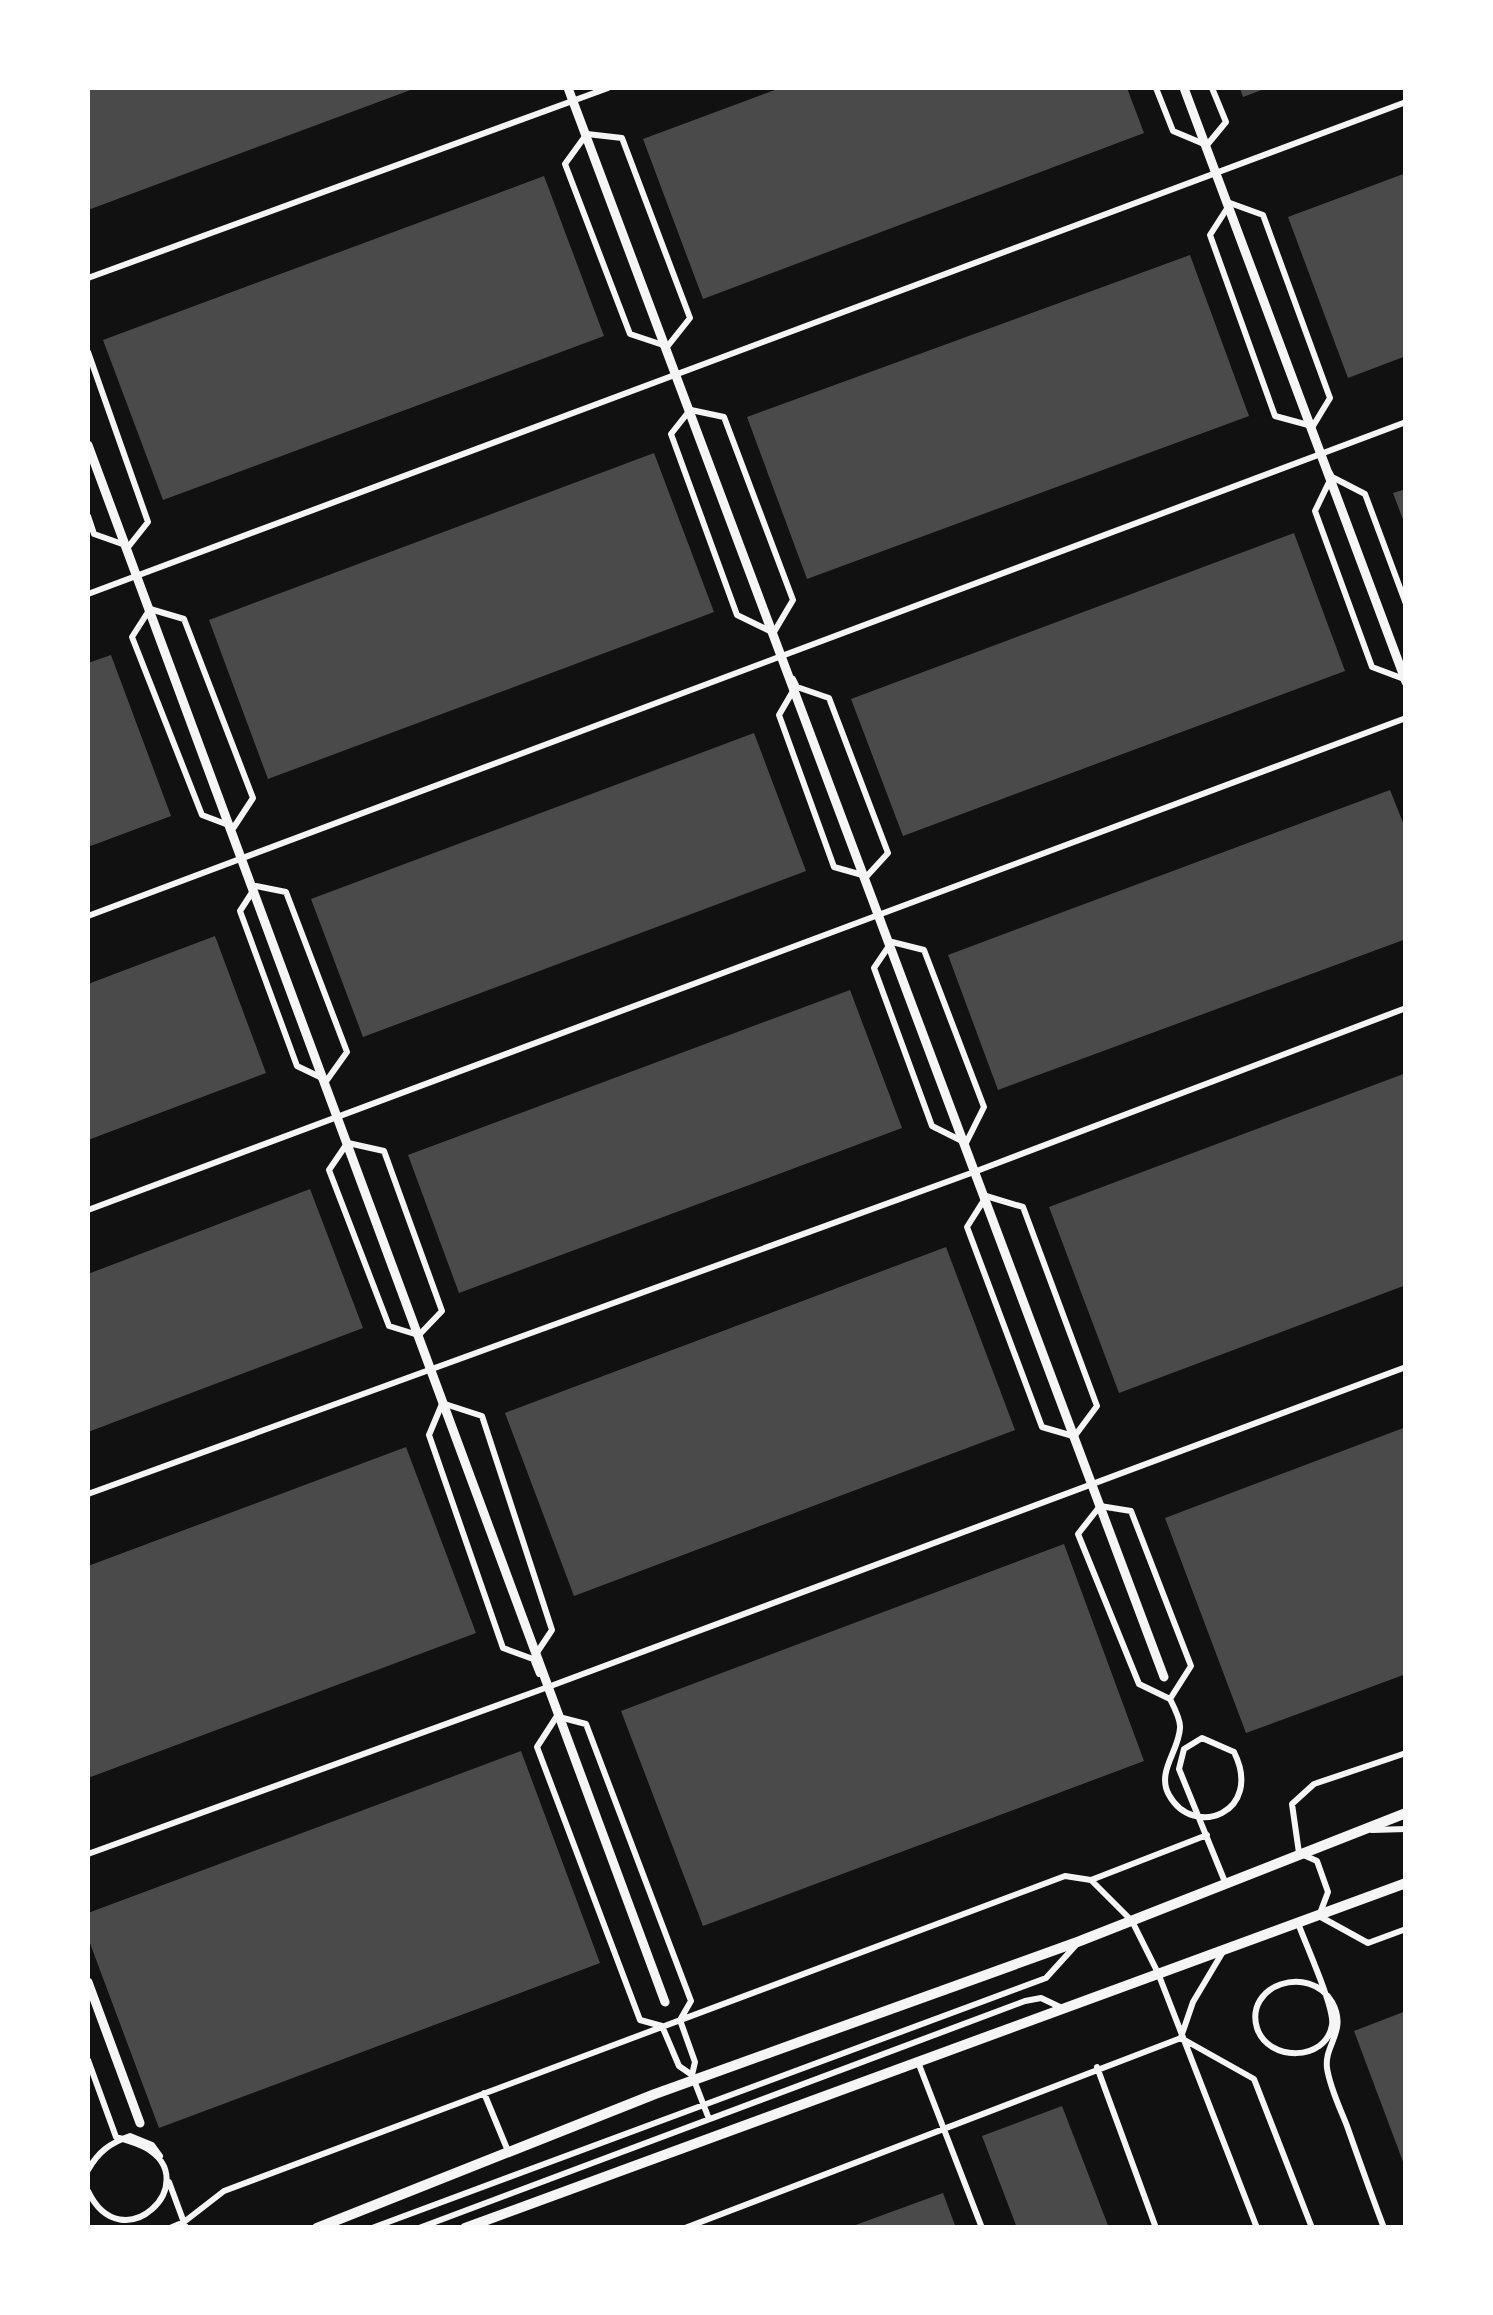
<svg xmlns="http://www.w3.org/2000/svg" width="1493" height="2315" font-family="Inter,sans-serif">
	<rect width="100%" height="100%" fill="#111"/>
	<path fill="#4a4a4a" d="M88,88H416L88,210Z
		M780,88H1127L1144,133L703,299L643,139Z
		M1240,88H1267L1243,97Z
		M1406,173V356L1348,378L1288,217Z
		M544,176L604,336L163,500L103,340Z
		M1190,255L1249,416L807,579L747,417Z
		M654,453L714,612L268,779L209,620Z
		M1406,489V525H1405L1393,493Z
		M1294,533L1345,671L903,836L851,699Z
		M111,655L171,816L88,847V663Z
		M754,733L806,871L363,1037L311,899Z
		M1390,790L1406,830V939L998,1090L948,955Z
		M215,936L266,1073L88,1140V984Z
		M850,990L902,1128L459,1293L408,1155Z
		M1406,1073V1285L1119,1393L1049,1207Z
		M310,1189L363,1328L88,1432V1274Z
		M946,1247L1015,1430L574,1596L505,1413Z
		M1406,1427V1674L1246,1733L1165,1518Z
		M406,1447L476,1633L88,1778V1566Z
		M1064,1544L1144,1761L703,1926L621,1711Z
		M521,1751L600,1963L159,2128L88,1938V1913Z
		M1406,2011V2167H1405L1354,2031Z
		M1062,2106L1109,2228H1017L982,2136Z
		M943,2193L956,2228H850V2227Z"/>
	<g fill="none" stroke-linecap="round" stroke-linejoin="round">
		<path stroke="#f5f5f5" stroke-width="6" d="M1156,88L1173,131L1204,144
			M587,134L622,138L690,318L667,347
			M586,135L565,164L630,334L663,345
			M1207,145L1226,122L1212,88
			M1230,203L1263,215L1330,398L1313,426
			M1228,207L1210,235L1275,416L1312,426
			M88,278L608,88
			M88,352L148,522L129,546
			M690,410L671,434L737,615L772,632
			M691,410L724,417L793,600L774,632
			M1330,473L1332,477L1365,494L1406,604
			M1331,478L1315,511L1372,667L1404,679
			M88,516L94,534L128,546
			M88,594L1406,102
			M150,609L184,619L253,798L234,827
			M148,612L132,637L202,815L231,826
			M793,679L797,687L829,698L888,853L867,876
			M793,691L779,715L834,867L866,876
			M256,886L286,892L347,1052L327,1080
			M253,891L240,911L297,1066L322,1078
			M88,916L1406,422
			M892,942L924,950L984,1107L966,1143
			M891,943L874,968L932,1126L962,1141
			M348,1143L384,1151L442,1311L419,1335
			M346,1145L329,1170L389,1326L418,1335
			M986,1196L1023,1207L1097,1406L1074,1437
			M984,1200L967,1227L1042,1427L1073,1436
			M88,1210L1406,718
			M442,1404L429,1435L503,1648L533,1659L539,1674
			M445,1404L482,1416L552,1630L536,1654
			M88,1494L974,1172L1406,1008
			M1100,1506L1078,1534L1139,1684L1170,1699C1174,1707 1181,1720 1180,1728C1179,1751 1156,1772 1169,1795C1194,1840 1264,1812 1234,1752L1202,1738L1184,1749L1179,1769L1225,1882
			M1100,1506L1131,1511L1191,1666L1170,1699
			M557,1716L537,1747L640,2020L662,2026L679,2066L692,2075L709,2119
			M559,1717L586,1724L691,2001L680,2020L695,2062L692,2075
			M1406,1753L1314,1784L1292,1804L1299,1853L1317,1861L1328,1892L1319,1916L1368,1943L1406,1929
			M1372,1830L1406,1829
			M88,1854L548,1687L1406,1367
			M1091,1880L1207,1835
			M1298,1923C1305,1943 1335,2008 1332,2025C1326,2062 1268,2062 1257,2028C1244,1985 1309,1963 1332,2002C1348,2031 1324,2044 1327,2068C1330,2088 1340,2108 1347,2126C1359,2160 1371,2194 1384,2228
			M1181,2037L1193,2002L1224,1950
			M88,2060L116,2137C126,2140 137,2143 146,2148C205,2182 122,2263 88,2191
			M918,2062L982,2228
			M1097,2067L1156,2228
			M484,2093L508,2151
			M88,2170C98,2152 110,2143 130,2136L152,2145L160,2156
			M169,2182L186,2228
			M170,2228L184,2222L224,2191L1065,1876L1091,1880L1132,1921L1158,1973L1257,2228
			M372,2228L1046,1978L1076,1945
			M419,2228L1025,2001L1041,1998L1060,2007
			M685,2228L1181,2038L1254,2079L1312,2228"/>
		<path stroke="#f5f5f5" stroke-width="9" d="M568,88L1164,1677
			M1184,88L1406,682
			M88,445L665,2002
			M88,1982L140,2123"/>
		<path stroke="#f5f5f5" stroke-width="10" d="M317,2228L655,2094L1080,1941L1406,1813
			M465,2228L1406,1883"/>
	</g>
	<rect width="1493" height="2315" fill="none" stroke="#ffffff" stroke-width="180"/>
</svg>
